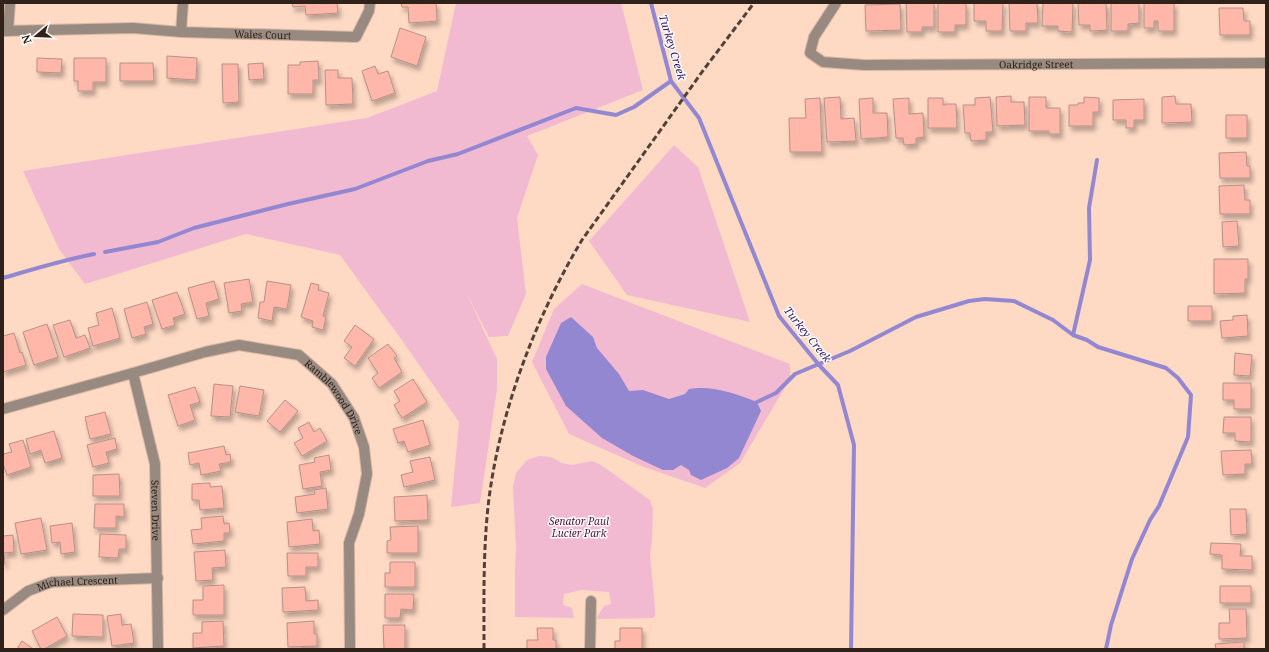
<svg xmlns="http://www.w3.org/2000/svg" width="1269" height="652" font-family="'Noto Serif',serif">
	<defs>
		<filter id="shadow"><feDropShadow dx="2.5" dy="4.5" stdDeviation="2" flood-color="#0004"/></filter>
	</defs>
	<rect width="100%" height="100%" fill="#fed9c4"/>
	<path fill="#f1bad1" d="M456,3H621L643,90L527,136L538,155L517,218L526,294L508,336L489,337L466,292L497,359V389L480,503L451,507L459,422L401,339L340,255L246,234L85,284L59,249L23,171L367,118L437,91Z
		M674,145L698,167L750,322L627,295L589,241Z
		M582,284L790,364V379L740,463L705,488L644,467L569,434L532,362L554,309Z
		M539,456L551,457L562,463L572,465L592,461L601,465L650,500L653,509L652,542L650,554L655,608V616L653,618L596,619L604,606L611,604L609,592L581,590L564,594L563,605L572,608L574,618L515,617V571L516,548L513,487L516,473L527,460Z"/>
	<path fill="#9487d1" d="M571,317L593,337L597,348L619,374L629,391L643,390L669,399L685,394L689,389C712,385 737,394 757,402L761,411L739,458L727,468L701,480L691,475L689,470L681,465L673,470H663L633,456L602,438L566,406L546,369V357L561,323Z"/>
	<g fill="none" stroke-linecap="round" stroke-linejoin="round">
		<path stroke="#9487d1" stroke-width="4" d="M651,3L671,81L699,118L779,316L819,365L838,385L854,445L851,649
			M105,252L158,242L194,228L288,204L355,189L428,161L458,154L576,108L616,115L634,107L671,81
			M3,278C34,269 63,260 94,254
			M1073,335L1090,260L1089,208L1097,160
			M757,402L776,393L795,374L850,351L916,317L969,301L985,299L1014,301L1053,320L1073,335L1087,340L1098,347L1166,368L1178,378L1191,395L1188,437L1159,506L1150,520L1132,559L1111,625L1106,649"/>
	</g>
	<path fill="#ffb7a9" stroke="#b89088" filter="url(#shadow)" d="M292,3H337L338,13L306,15L305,6L293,7Z
		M401,3H436L437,21L409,23L408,7H402Z
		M906,3H934V27H922V32H907Z
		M938,3H966V25H955V32H938Z
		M974,3H1003L1002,31H986V21H974Z
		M1009,3H1037L1038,23H1026V31H1010Z
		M1043,3H1073L1072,32L1058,31V26H1042Z
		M1078,3H1106L1107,30L1090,31V25H1079Z
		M1111,3H1139V23L1128,24V31H1111Z
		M1144,3H1174V31H1158V21H1154V28H1144Z
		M900,4L901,30L866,31L865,5Z
		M1219,8H1243L1244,21H1250V35H1220Z
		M400,28L426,37L417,66L391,57Z
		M167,56L197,58L196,80L167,78Z
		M37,58L62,59L61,73L37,72Z
		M74,58H106V82H93V91H78V81H74Z
		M318,61L319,80H313V94H288V65H300V62Z
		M120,63H153L154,81H120Z
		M263,63L264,79L249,80L248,64Z
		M222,64H238L239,102L223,103Z
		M375,66L378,74L388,71L395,93L372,101L362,71Z
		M325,70H338V78H352L353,104L326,105Z
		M1011,96V102H1024L1025,125L997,126L996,97Z
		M1175,96L1176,104H1191L1192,122L1162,123V97Z
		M840,97L841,119L854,118L856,141L827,142L824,98Z
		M990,97L993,132H986V140L971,141L970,133H965L963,105H975V98Z
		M1029,97H1046V108H1060V134H1049V131H1029Z
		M1084,97L1099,98V112H1093V126H1069V105H1078V103H1084Z
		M820,98L822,152H790L789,118H806L805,99Z
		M873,98V113H887L888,137L861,139L859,99Z
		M909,98V114L923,113L924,137L916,138V144L904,145L903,138H896L893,99Z
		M928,98H943V105H946V104H956L957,128H928Z
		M1144,99V120H1134V128H1126V120H1113V100Z
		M1226,115H1247V138H1226Z
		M1246,152L1247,166H1250V178H1220L1219,153Z
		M1244,185L1245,200H1250V214H1220L1219,186Z
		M1237,221L1239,246L1223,247L1222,222Z
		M1214,259H1248V279H1245V293L1214,294Z
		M249,279L253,302L241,304L242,311L229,313L224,283Z
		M214,281L219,299L206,303L209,316L197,319L188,288Z
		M267,281L291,285L287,309L274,307L272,321L258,318L260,302H264Z
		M311,283L319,285L318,290L329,293L323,316L326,317L323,330L312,327L313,321L301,317Z
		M177,292L185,314L173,318L175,325L162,329L152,300Z
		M147,302L153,324L144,327L146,334L132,338L124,309Z
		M1188,306H1212V321H1188Z
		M112,308L120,338L93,346L88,328L99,325L96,313Z
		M1247,315L1248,336L1222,338L1220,321L1233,320V316Z
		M70,320L76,338L85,335L90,348L64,357L53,325Z
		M47,324L58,357L34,365L23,332Z
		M355,325L374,339L355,366L344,358L352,347L344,341Z
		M14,333L20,353L22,352L26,365L3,372V336Z
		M388,344L397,356L394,358L402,372L379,388L372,378L378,373L368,358Z
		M1235,353L1252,355L1250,376L1234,375Z
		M413,379L427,402L402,418L394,405L400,401L394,391Z
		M1223,383H1251V409H1234V400H1223Z
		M214,384L233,386L230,417L211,416Z
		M240,386L264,390L259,416L235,412Z
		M195,387L200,402L190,405L195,420L178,426L168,395Z
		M285,400L298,411L280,432L267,421Z
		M105,412L111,434L90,439L85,417Z
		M1224,417H1251V442L1235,441V433H1223Z
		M423,420L430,445L408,452L404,441L398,443L393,429Z
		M309,422L314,432L320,428L327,441L302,456L294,443L303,438L298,428Z
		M54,431L62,458L45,463L41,450L30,454L26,439Z
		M115,438L117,449L106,452L109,463L93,467L87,445Z
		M23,440L31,467L7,475L3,464V454L12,452L9,444Z
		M224,446L226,455L230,454L231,462L219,464L221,471L201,475L199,463L190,465L188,453Z
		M1251,450L1252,464H1245V474L1223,475L1221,451Z
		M329,455L331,470L320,472L322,486L303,489L299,465L315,462L314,458Z
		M430,457L435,480L404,487L401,475L413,472L410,461Z
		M119,474L120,496H93V475Z
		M210,483V487L222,486L224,508L200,510L199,500H192V484Z
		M326,488L328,509L297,513L295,497L315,494L314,490Z
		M427,495L428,520L395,521L394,497Z
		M95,504H124V517L116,516V528H94Z
		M1230,509H1246L1247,534L1231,535Z
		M223,516L224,524L229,523L230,533H224V541L193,544L191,530L202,529L201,518Z
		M41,518L47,550L21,554L15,523Z
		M312,519L313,531L319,530L320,544L289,547L287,522Z
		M72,523L75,552L61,554L60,542L52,543L50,526Z
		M418,526V553H387V541L391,540L390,527Z
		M100,534L126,535V549H119L118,558L99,557Z
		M13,535L14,552L4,553L5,564H3V536Z
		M1211,543L1241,544L1240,556H1252V570L1222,569V555L1210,554Z
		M225,550L226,567L212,568L213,580L196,581L194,552Z
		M287,553H318V567H306V576H288Z
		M390,562H415V587H385V573H390Z
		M224,585V615H193V600H203V586Z
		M1220,586H1251V603H1220Z
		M305,587L306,601L318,600V610L283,612L282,588Z
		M385,594H414L413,610L401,609L400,618H385Z
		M1229,609H1246L1247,638L1219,639V623H1230Z
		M73,614L103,615V637L72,636Z
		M121,614L122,625L131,624L134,643L112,646L107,616Z
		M57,617L67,636L44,649H41L32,631Z
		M223,621L224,646L193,648V633H202V622Z
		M314,621V634H317V646L288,647L287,623Z
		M383,625H405V649H384Z
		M537,628H553V640H556V649H527V640H538Z
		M620,628H642V649H615V641H620Z
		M22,641L33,649H17Z
		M1244,642V649H1216L1215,644Z"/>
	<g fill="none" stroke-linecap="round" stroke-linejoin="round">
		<g stroke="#d9b8a5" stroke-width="12">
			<g id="minor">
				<path id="s1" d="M836,3L814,37L810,53L823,62L864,65L1266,63"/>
				<path id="s2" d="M3,31L133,28L181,32L356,37L369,11L370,3"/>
				<path d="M8,31L10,3"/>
				<path d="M181,32L183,3"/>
				<path id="s3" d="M133,373L155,464L158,649"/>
				<path id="s4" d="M3,409L133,373L205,352L239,345L299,355L332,384L354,418L364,447L367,474L359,514L349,543L350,649"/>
				<path id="s5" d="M3,610L28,591L52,582L158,578"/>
				<path d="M590,649L591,601"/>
			</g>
		</g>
		<use href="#minor" stroke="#998a81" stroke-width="10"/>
		<path stroke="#534137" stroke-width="3" stroke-dasharray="6 3" stroke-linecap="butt" d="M484,649C484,602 483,554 488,507C498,416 535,318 582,240L702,72L754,3"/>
	</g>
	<g text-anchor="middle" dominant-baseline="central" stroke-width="3" stroke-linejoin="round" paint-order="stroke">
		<g font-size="10" fill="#30221a" stroke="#fff">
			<text stroke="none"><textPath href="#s2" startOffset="260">Wales Court</textPath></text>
			<text stroke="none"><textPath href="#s1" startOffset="286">Oakridge Street</textPath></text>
			<text stroke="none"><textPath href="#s4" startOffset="361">Ramblewood Drive</textPath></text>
			<text stroke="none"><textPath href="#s3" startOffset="140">Steven Drive</textPath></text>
			<text stroke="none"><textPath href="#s5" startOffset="82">Michael Crescent</textPath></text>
		</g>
		<g font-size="10" font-style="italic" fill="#540b34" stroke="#fff">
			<text x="579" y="521">Senator Paul<tspan x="579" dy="12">Lucier Park</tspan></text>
		</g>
		<g font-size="11" font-style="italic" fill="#33156c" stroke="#fff">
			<text transform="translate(673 47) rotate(73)">Turkey Creek</text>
			<text transform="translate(808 334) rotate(51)">Turkey Creek</text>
		</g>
	</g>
	<rect width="1269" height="652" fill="none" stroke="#30221a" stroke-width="8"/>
	<g transform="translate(36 36) rotate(251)" stroke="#ffffff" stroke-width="3" paint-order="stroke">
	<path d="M0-3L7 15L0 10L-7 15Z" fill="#30221a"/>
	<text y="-6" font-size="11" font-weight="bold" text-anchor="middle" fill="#30221a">N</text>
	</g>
</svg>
